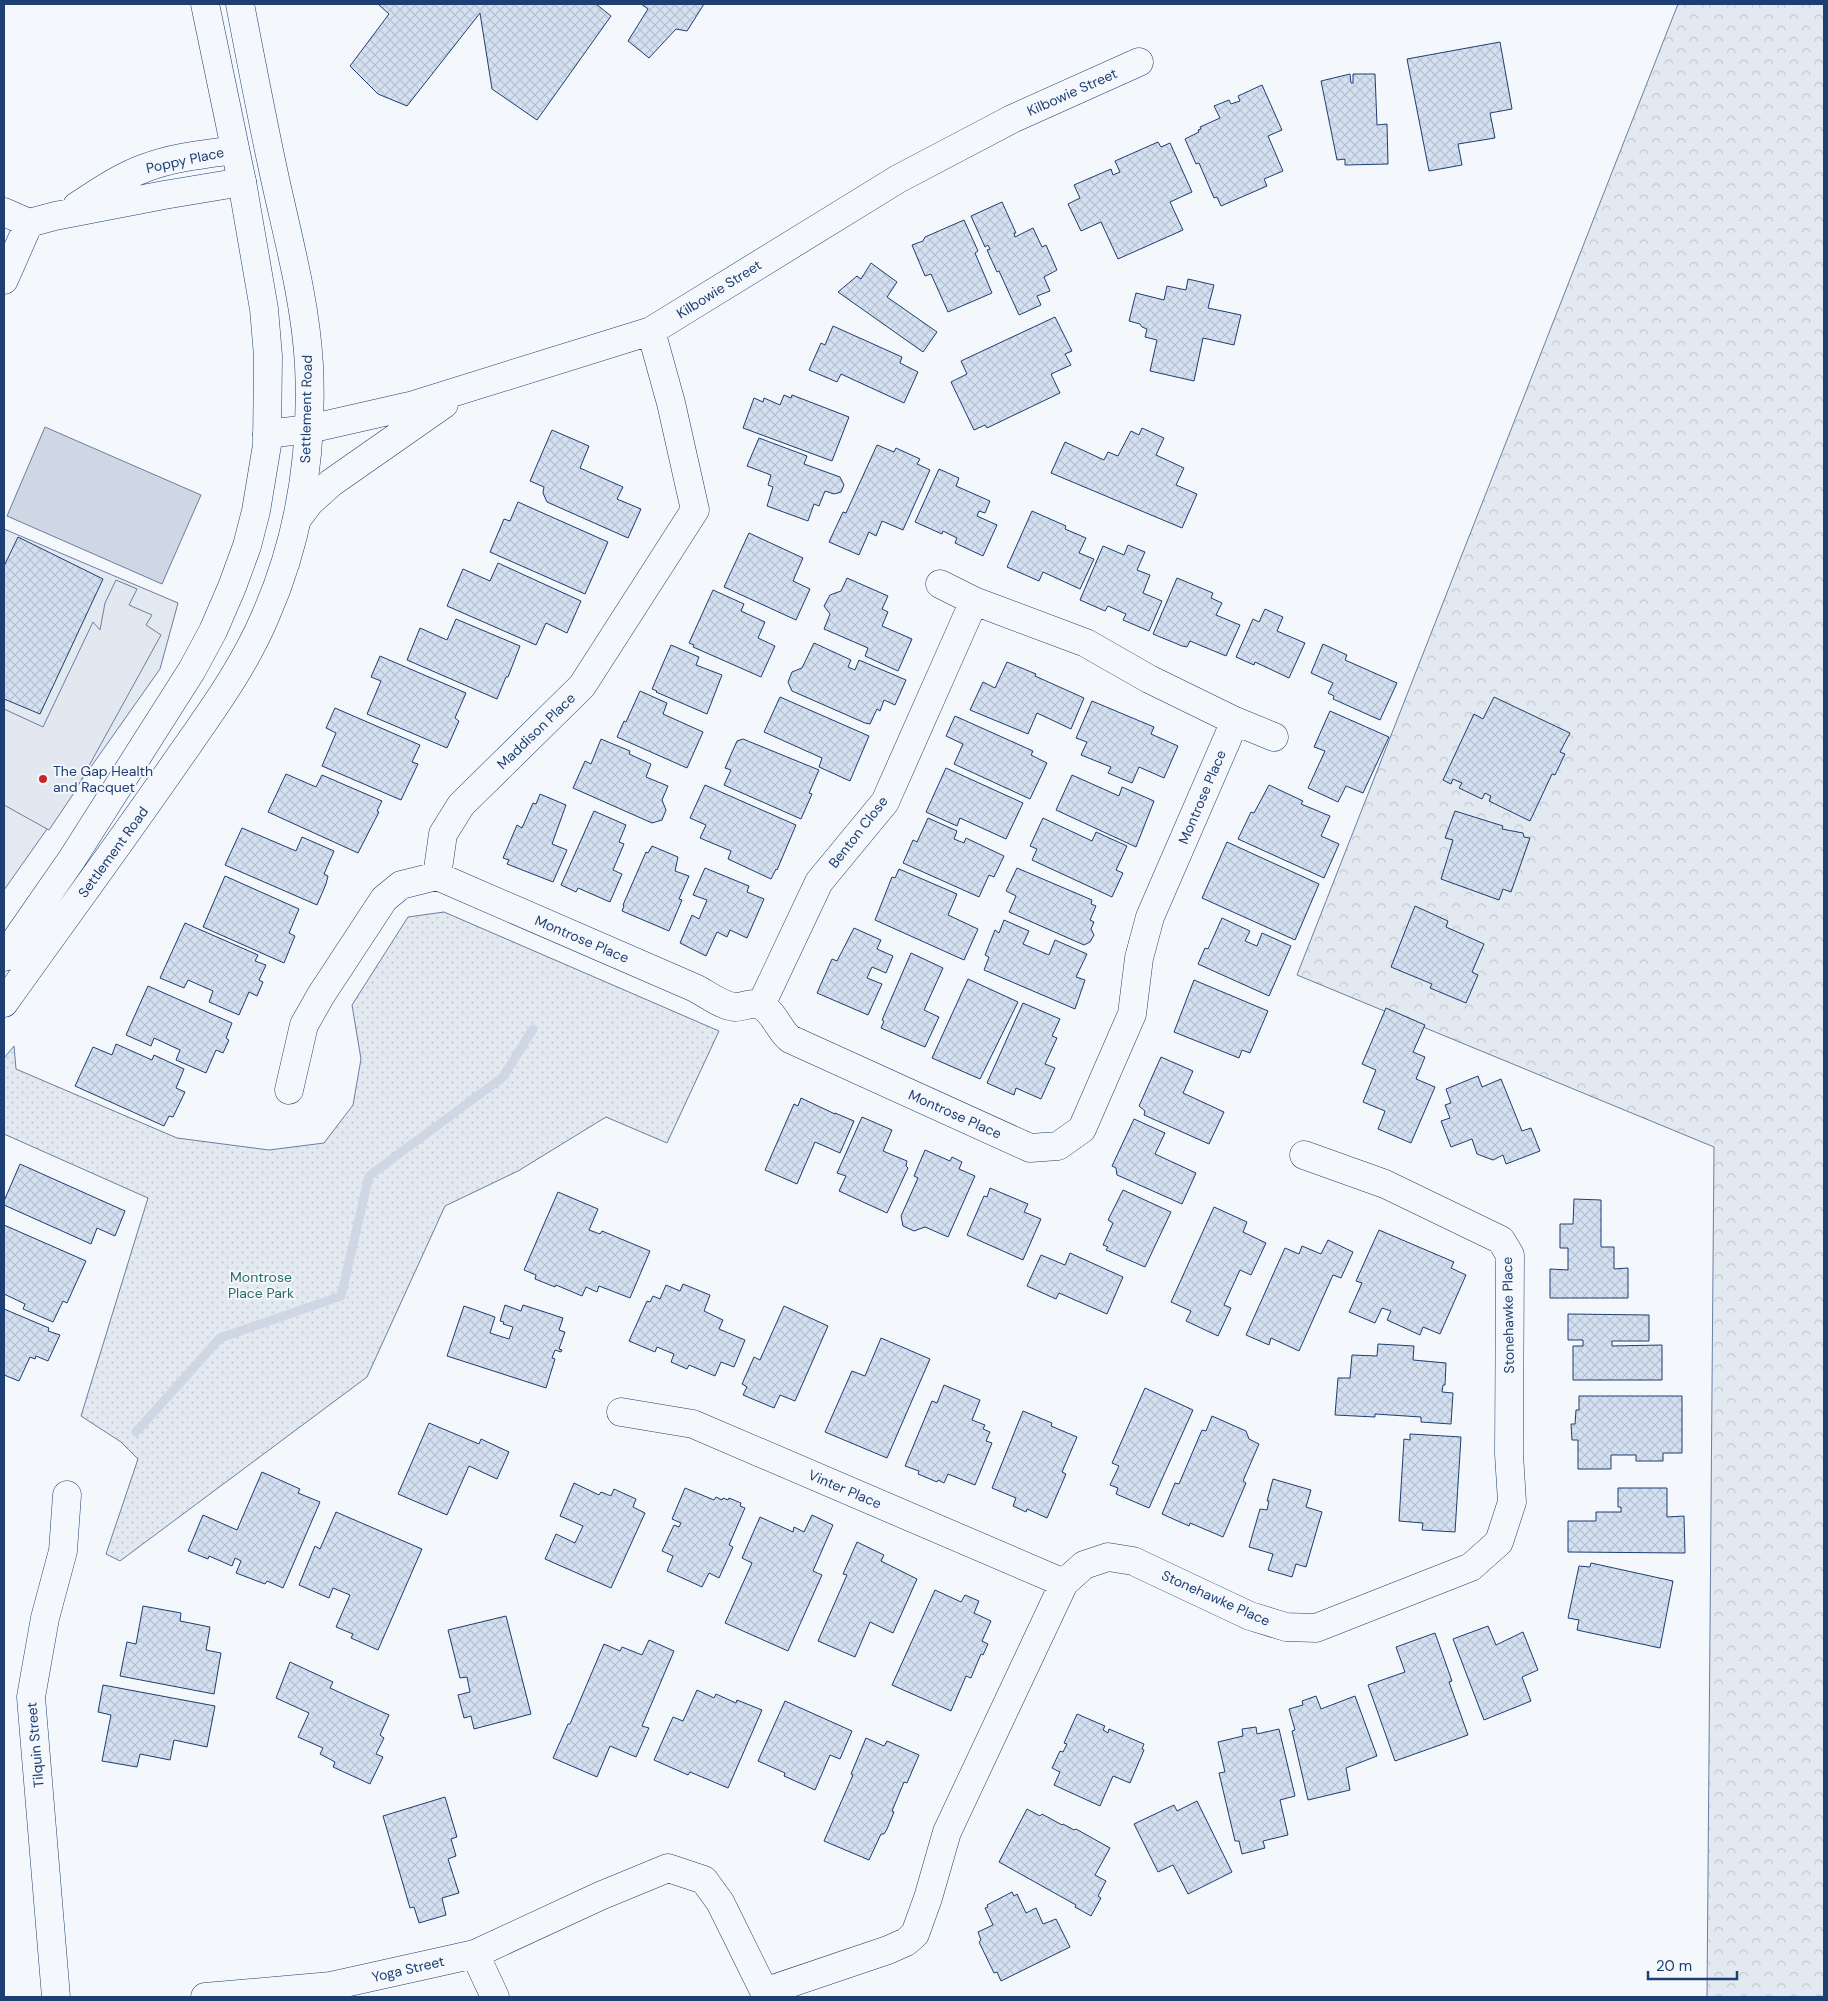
<svg xmlns="http://www.w3.org/2000/svg" width="1828" height="2001" font-family="'DM Sans',sans-serif">
	<defs>
		<pattern id="forest-crowns" width="20" height="18" patternUnits="userSpaceOnUse" patternTransform="scale(1.25)"><rect width="20" height="18" fill="#e3e9f0"/><path d="M2 6a3 3 0 1 1 6 0M12 15a3 3 0 1 1 6 0" fill="none" stroke="#c2c9d1"/></pattern>
		<pattern id="park-dots" width="8" height="8" patternUnits="userSpaceOnUse" patternTransform="scale(1.25)"><rect width="8" height="8" fill="#e3e9f0"/><path d="M2 2h.1M6 6h.1" fill="none" stroke="#c2c9d1" stroke-width="1.8" stroke-linecap="round"/></pattern>
		<pattern id="building-cross-hatch" width="8" height="8" patternUnits="userSpaceOnUse" patternTransform="scale(1.25)"><rect width="8" height="8" fill="#d5e0f0"/><path d="M0 0l8 8M0 8l8-8" fill="none" stroke="#b6c1d1"/></pattern>
	</defs>
	<rect width="100%" height="100%" fill="#f4f7fb"/>
	<path fill="#e3e9f0" stroke="#687fa3" d="M4,529L178,603L160,669L4,890Z"/>
	<path fill="url(#forest-crowns)" stroke="#687fa3" d="M1678,4H1824V1997H1707L1714,1147L1297,975Z"/>
	<path fill="url(#park-dots)" stroke="#687fa3" d="M444,912L719,1031L667,1143L606,1117L518,1171L445,1206L367,1377L120,1561L106,1554L138,1459L121,1442L81,1416L148,1198L4,1134V1058L14,1046L16,1069L177,1138L269,1150L324,1143L353,1105L361,1059L352,1005L408,917Z"/>
	<path fill="#e3e8f0" stroke="#687fa3" d="M116,580L137,589L129,605L152,615L146,625L161,635L74,793L49,830L4,805V709L43,727L93,622L100,630L105,603Z"/>
	<path fill="#cfd7e4" stroke="#687fa3" d="M45,427L201,495L162,584L7,516Z"/>
	<g fill="none" stroke-linecap="round" stroke-linejoin="round">
		<path stroke="#cfd7e4" stroke-width="9" d="M136,1432L220,1338L341,1296L369,1176L503,1077L533,1029"/>
	</g>
	<path fill="url(#building-cross-hatch)" stroke="#1d3f73" d="M378,4H596L611,16L537,120L492,89L480,13L407,106L378,94L350,66L389,14Z
		M641,4H704L687,31L676,29L649,58L628,41L648,9Z
		M1500,42L1512,109L1490,113L1495,138L1458,144L1462,165L1429,171L1407,59Z
		M1350,74L1351,83H1353V74H1375L1377,125L1387,124L1388,164L1345,165V159L1337,160L1321,81Z
		M1262,85L1282,130L1268,136L1283,171L1264,179L1267,186L1221,206L1217,197L1214,198L1199,163L1196,164L1185,139L1199,132L1198,130L1201,129L1200,127L1220,118L1214,106L1229,100L1231,104L1240,101L1238,96Z
		M1158,142L1161,147L1170,143L1192,192L1170,202L1183,230L1118,259L1101,222L1081,231L1068,204L1080,198L1074,185L1111,169L1113,175L1120,172L1115,161Z
		M1002,202L1016,233H1014L1015,237L1033,228L1042,247L1046,245L1057,270L1044,277L1050,291L1037,296L1041,305L1019,315L999,271L997,272L987,250L990,249L988,245L985,247L971,216Z
		M964,220L978,251L975,253L992,293L948,312L931,274L925,276L912,245L923,241L925,237Z
		M871,263L897,282L887,297L937,332L923,352L838,292L857,276L861,279Z
		M1188,279L1214,285L1208,308L1241,315L1234,345L1203,338L1194,381L1150,371L1157,340L1145,337L1147,329L1142,327L1140,324L1129,321L1136,293L1164,300L1167,286L1186,290Z
		M1055,317L1072,351L1065,354L1071,365L1051,374L1060,393L987,428L985,425L974,430L951,382L967,374L961,361Z
		M833,326L902,357L900,363L918,372L904,403L841,374L837,382L809,370L821,343L825,345Z
		M784,395L791,398L792,395L849,417L832,461L743,428L754,398L763,402L764,398L780,405Z
		M1142,428L1164,438L1156,455L1184,468L1176,485L1197,494L1182,528L1051,473L1065,442L1104,460L1108,452L1118,456L1131,431L1139,435Z
		M552,430L589,446L580,468L623,487L617,499L641,509L628,538L547,502L543,493L544,487L530,481Z
		M759,438L807,456L804,464L840,477L844,485L841,492L834,494L825,491L819,506L814,504L808,521L767,506L773,487L768,485L771,475L747,466Z
		M877,445L894,452L896,448L920,459L917,464L930,470L903,530L882,521L876,536L869,532L859,555L829,542L843,512L846,513Z
		M939,469L959,478L956,486L990,501L985,513L979,511L977,516L997,525L983,556L955,543L957,538L943,531L942,534L915,522Z
		M518,502L608,542L585,594L490,552L504,519L510,521Z
		M1032,511L1066,526L1065,529L1086,538L1079,553L1094,559L1080,589L1043,572L1039,581L1007,567Z
		M749,533L803,558L793,581L810,589L796,620L724,587Z
		M18,537L103,579L40,714L4,699V566Z
		M1128,545L1145,552L1137,570L1150,575L1143,593L1162,601L1149,631L1123,620L1126,614L1108,606L1105,611L1080,600L1103,546L1124,555Z
		M498,563L581,601L567,633L546,623L536,645L447,606L463,569L490,581Z
		M847,578L888,596L882,609L888,612L882,626L912,639L898,671L865,656L868,648L824,629L830,614L824,606L830,595L841,591Z
		M1177,578L1213,593L1211,598L1222,603L1216,615L1240,625L1226,656L1190,641L1187,647L1182,646L1153,634Z
		M713,590L744,604L741,611L765,622L758,638L775,646L761,677L693,647L694,645L689,643Z
		M1265,609L1283,617L1277,631L1305,643L1289,678L1255,662L1254,665L1236,657L1253,619L1259,622Z
		M456,619L520,646L508,677H506L497,699L407,660L420,628L447,640Z
		M814,643L851,660L848,667L855,670L859,660L906,680L895,705L884,700L880,711L877,709L870,724L865,723L792,691L788,682L792,672L802,668Z
		M1323,644L1347,655L1345,660L1397,683L1380,720L1333,699L1334,696L1328,693L1333,683L1311,673Z
		M671,645L699,657L696,665L722,675L707,714L656,692L657,691L652,689Z
		M380,656L466,693L455,718L459,721L447,748L367,714L381,681L371,677Z
		M1007,662L1036,674L1035,676L1084,698L1071,729L1037,713L1028,734L970,710L983,682L995,688Z
		M640,691L667,703L663,714L703,732L687,768L617,737L624,721L626,722Z
		M780,697L869,736L850,781L819,767L822,758L764,732Z
		M1494,697L1570,733L1560,752L1565,754L1555,775L1552,774L1530,821L1489,801L1491,796L1485,793L1482,799L1459,788L1462,783L1453,779L1451,784L1443,780L1474,714L1483,719Z
		M1092,701L1154,727L1151,734L1178,746L1164,778L1139,767L1132,783L1108,773L1111,767L1081,755L1087,742L1076,738Z
		M335,708L420,745L412,762L418,764L401,800L322,766L336,733L326,728Z
		M1330,711L1389,737L1363,793L1346,786L1338,802L1308,788L1325,751L1314,747Z
		M955,716L1033,751L1031,755L1047,763L1030,799L954,764L963,744L946,736Z
		M601,739L630,751L629,754L651,764L646,777L668,786L662,800L666,810L662,820L652,823L573,788L585,761L591,764Z
		M743,739L819,770L809,793L812,794L801,819L724,785L731,770L725,768L737,741Z
		M946,768L1023,803L1006,839L960,818L957,826L926,812Z
		M286,774L316,787L322,775L382,801L377,811L379,812L358,853L268,812Z
		M1072,775L1119,796L1122,787L1154,801L1136,847L1056,810Z
		M705,785L796,825L777,870L776,869L771,879L728,859L731,851L700,838L706,825L690,818Z
		M1269,785L1303,801L1301,804L1330,816L1321,836L1339,844L1324,878L1238,839L1251,812L1254,813Z
		M540,794L566,805L552,844L567,850L553,882L507,864L509,860L503,858L517,825L522,828L533,803L536,804Z
		M594,811L626,825L619,842L624,844L613,870L622,874L610,902L578,888L576,892L561,885Z
		M1455,811L1503,826L1502,829L1523,833L1524,837L1530,838L1511,892L1503,889L1499,900L1441,879L1453,840L1445,838Z
		M928,818L957,831L954,839L964,843L966,838L1004,856L994,877L989,875L979,897L903,863L913,840L917,842Z
		M1043,818L1092,841L1096,832L1127,846L1116,870L1123,873L1112,897L1032,860L1037,849L1030,846Z
		M242,828L296,851L302,837L334,851L324,874L328,876L326,884L317,905L225,865Z
		M1227,842L1319,884L1295,940L1202,898Z
		M652,846L678,857L675,871L689,876L679,899L682,900L669,931L622,911L624,906L623,905L646,852L648,853Z
		M705,868L749,886L747,892L764,899L747,938L730,930L727,937L717,932L706,956L680,943L692,915L699,919L707,900L693,895Z
		M1017,868L1092,900L1091,904L1096,906L1090,920L1094,922L1091,929L1094,935L1090,942L1084,945L1009,912L1016,896L1006,891Z
		M899,869L957,894L948,915L978,929L964,960L875,920L892,877L895,878Z
		M225,876L299,909L289,933L295,936L284,963L203,927Z
		M1415,906L1448,921L1446,927L1484,944L1472,972L1478,975L1466,1003L1430,988L1432,984L1391,967Z
		M1222,918L1250,931L1245,941L1257,946L1262,933L1291,946L1269,996L1198,964L1205,948L1208,949Z
		M1004,920L1029,931L1023,944L1049,955L1055,940L1087,954L1076,977L1085,980L1075,1009L984,970L989,957L985,955L995,930L999,933Z
		M185,923L258,955L255,961L266,965L259,980L263,982L257,996L249,992L239,1015L209,1002L213,991L188,980L184,988L160,978Z
		M854,928L881,940L877,949L893,956L886,973L872,967L867,978L882,984L868,1015L817,993L832,959L837,961Z
		M911,953L943,968L924,1010L939,1017L925,1047L881,1028L884,1021L882,1020Z
		M968,979L1018,1002L980,1079L932,1058Z
		M1194,980L1268,1011L1250,1053L1242,1050L1239,1058L1174,1032Z
		M148,986L232,1023L226,1038L229,1040L223,1053L216,1050L206,1073L176,1060L180,1050L154,1038L151,1046L126,1035Z
		M1023,1003L1060,1019L1052,1036L1057,1038L1045,1064L1055,1068L1041,1099L1016,1088L1014,1095L987,1083Z
		M1386,1008L1425,1025L1413,1052L1425,1057L1416,1079L1435,1087L1411,1143L1378,1129L1385,1111L1363,1102L1376,1070L1362,1064Z
		M116,1044L152,1060L154,1055L184,1069L176,1088L185,1092L173,1117L169,1116L164,1126L75,1086L93,1047L112,1055Z
		M1161,1057L1193,1071L1183,1093L1224,1112L1209,1144L1144,1115L1145,1111L1139,1106Z
		M1478,1076L1482,1087L1501,1079L1522,1131L1531,1128L1540,1151L1506,1164L1503,1155L1493,1160L1477,1154L1472,1139L1451,1147L1441,1121L1450,1118L1445,1105L1451,1103L1446,1089Z
		M801,1098L835,1114V1113L854,1121L840,1153L815,1142L797,1184L765,1170L794,1104L798,1106Z
		M862,1117L892,1130L883,1151L907,1161L906,1166L908,1168L887,1213L839,1191L846,1176L837,1173Z
		M1134,1119L1165,1133L1155,1154L1196,1173L1182,1204L1117,1175L1116,1168L1112,1166Z
		M925,1150L950,1161L952,1157L962,1162L959,1169L975,1176L948,1237L925,1227L914,1231L903,1226L901,1216L918,1178L914,1176Z
		M20,1164L125,1211L115,1236L97,1228L91,1244L4,1205V1201Z
		M990,1188L1028,1204L1024,1212L1041,1219L1023,1260L967,1235L984,1196L987,1197Z
		M1123,1190L1171,1212L1145,1267L1106,1250L1108,1247L1103,1245L1113,1223L1108,1220Z
		M558,1192L598,1209L589,1230L600,1234L602,1231L650,1251L630,1298L599,1286L597,1292L586,1287L582,1296L556,1285L555,1287L535,1279L536,1275L524,1270Z
		M1574,1199L1601,1200V1247H1614V1269L1628,1268V1298H1550V1269L1568,1270V1248H1560V1224H1573Z
		M1214,1207L1247,1222L1243,1232L1266,1243L1251,1275L1240,1270L1224,1305L1231,1308L1218,1336L1186,1321L1191,1311L1171,1302Z
		M4,1225L86,1261L67,1303L63,1301L53,1322L23,1309L25,1304L4,1294Z
		M1379,1230L1454,1262L1451,1268L1466,1275L1440,1334L1423,1327L1420,1335L1387,1320L1391,1311L1382,1308L1375,1323L1349,1312L1362,1283L1356,1281Z
		M1328,1240L1353,1252L1341,1278L1333,1275L1299,1351L1271,1338L1269,1345L1246,1335L1285,1248L1299,1254L1302,1246L1321,1254Z
		M1070,1253L1123,1277L1107,1314L1059,1293L1056,1299L1027,1286L1041,1255L1065,1265Z
		M683,1284L710,1295L704,1311L723,1320L719,1329L745,1340L734,1367L721,1362L715,1376L689,1365L687,1369L671,1362L674,1354L657,1347L655,1352L629,1341L647,1301L650,1302L653,1296L660,1299L666,1285L680,1291Z
		M505,1305L521,1311L523,1305L563,1318L559,1330L565,1332L559,1349L562,1350L561,1352L555,1350L552,1358L555,1359L546,1388L447,1356L464,1306L495,1317L490,1333L509,1339L513,1327L503,1324L504,1322L500,1321Z
		M784,1306L828,1326L795,1401L780,1395L774,1408L743,1395L747,1387L742,1384L754,1357L760,1360Z
		M4,1309L49,1328L48,1331L60,1335L48,1361L36,1356L35,1359L30,1357L19,1381L4,1375Z
		M1568,1314L1649,1315V1341H1612V1346L1662,1345V1380H1573V1346H1583V1340H1568Z
		M881,1338L930,1359L887,1458L825,1432L852,1371L865,1376Z
		M1378,1344L1414,1346L1413,1360L1446,1363L1445,1385H1443L1442,1392L1453,1393L1451,1424L1421,1422V1417L1375,1414V1417L1335,1415L1338,1378H1350L1352,1355L1377,1356Z
		M944,1385L980,1400L972,1420L985,1425L983,1429L990,1432L986,1441L992,1443L975,1485L948,1474L944,1483L938,1480L937,1482L918,1474L919,1471L905,1466L932,1401L937,1403Z
		M1145,1388L1193,1410L1149,1508L1116,1494L1118,1488L1110,1485L1119,1466L1112,1463Z
		M1579,1396H1682V1453H1663V1461H1636V1455H1611V1469H1578V1440H1572L1571,1424H1575L1576,1410H1579Z
		M1023,1411L1052,1423L1051,1426L1077,1437L1062,1472L1066,1474L1047,1518L1027,1509L1026,1512L1013,1506L1016,1498L992,1488Z
		M1212,1416L1246,1431L1249,1439L1259,1444L1243,1481L1246,1483L1223,1537L1190,1523L1189,1526L1162,1514L1175,1483L1179,1484L1202,1430L1206,1431Z
		M429,1423L479,1444L481,1439L509,1452L497,1479L469,1466L447,1515L398,1494Z
		M1410,1434L1461,1437L1455,1532L1422,1530L1423,1523L1399,1521L1404,1439L1410,1440Z
		M262,1472L300,1489L298,1493L320,1502L283,1588L267,1581L265,1584L236,1573L241,1561L235,1558L232,1566L209,1556L208,1559L188,1551L203,1515L237,1530Z
		M1273,1479L1311,1490L1306,1507L1322,1512L1306,1567L1296,1564L1292,1577L1268,1570L1273,1554L1249,1547L1260,1509L1267,1510L1269,1501H1267Z
		M574,1483L599,1495L601,1492L611,1496L614,1489L636,1499L633,1507L645,1513L611,1588L545,1559L556,1534L575,1543L583,1526L560,1516Z
		M685,1488L714,1500L716,1497L722,1500L723,1498L728,1500L729,1498L741,1503L740,1506L745,1508L729,1545L733,1547L719,1578L709,1573L702,1587L667,1571L673,1556L662,1551L674,1525L679,1527L681,1523L672,1519Z
		M1618,1488H1667V1517L1684,1516L1685,1553L1568,1552V1521H1596V1512H1621V1507H1618Z
		M336,1512L422,1549L378,1650L351,1638L353,1634L336,1627L350,1595L333,1588L329,1598L299,1585L315,1546L320,1549Z
		M812,1515L833,1525L813,1571L822,1575L788,1651L725,1623L752,1563L742,1558L760,1517L793,1532L794,1527L804,1532Z
		M857,1542L884,1555L881,1561L917,1579L893,1633L870,1622L855,1657L818,1641L847,1575L843,1574Z
		M1591,1563L1673,1581L1660,1648L1577,1630L1579,1620L1568,1618L1579,1566L1590,1567Z
		M935,1590L961,1602L965,1595L979,1601L974,1613L991,1621L982,1641L988,1644L983,1655L981,1654L971,1678L966,1676L951,1711L892,1685Z
		M143,1606L181,1613L180,1621L210,1627L206,1650L221,1653L214,1694L120,1676L127,1642L136,1644Z
		M506,1616L531,1714L474,1729L471,1716L464,1718L458,1695L470,1692L467,1677L460,1678L448,1630Z
		M1488,1626L1496,1645L1523,1632L1538,1670L1522,1677L1531,1701L1484,1720L1453,1639Z
		M1435,1633L1452,1681L1449,1682L1468,1735L1395,1761L1368,1685L1405,1672L1396,1647Z
		M649,1640L674,1651L642,1726L649,1728L636,1757L610,1746L597,1777L553,1758L568,1724H570L604,1644L620,1651L622,1647L642,1655Z
		M290,1662L333,1682L330,1688L389,1715L380,1735L384,1738L376,1754L383,1757L370,1784L333,1767L335,1762L320,1754L323,1748L298,1737L309,1713L276,1698Z
		M103,1685L215,1706L207,1747L174,1740L170,1760L140,1754L137,1767L102,1761L111,1715L98,1712Z
		M697,1690L714,1698L716,1694L736,1703L737,1700L762,1710L728,1788L690,1772L688,1775L654,1760L673,1717L683,1721Z
		M1316,1696L1321,1709L1355,1696L1377,1756L1346,1768L1350,1790L1308,1800L1292,1731L1295,1730L1289,1709L1303,1705L1302,1701Z
		M785,1701L852,1731L840,1759L830,1755L815,1790L784,1776L785,1773L758,1761Z
		M1077,1714L1105,1726L1103,1730L1108,1733L1109,1729L1144,1744L1142,1749L1144,1750L1130,1783L1113,1776L1100,1806L1054,1785L1060,1772L1052,1768L1060,1751L1063,1752L1067,1744L1064,1743Z
		M1256,1727L1257,1734L1279,1729L1295,1796L1280,1800L1288,1835L1263,1841L1265,1848L1242,1854L1239,1841H1235L1219,1773L1225,1772L1218,1742L1243,1736L1242,1729Z
		M866,1738L884,1746L887,1741L919,1755L907,1783L904,1782L892,1811L894,1812L887,1829L884,1834H881L869,1860L824,1841L853,1775L851,1774Z
		M445,1797L457,1837L451,1839L456,1856L448,1859L459,1893L442,1898L446,1915L419,1923L414,1907L410,1908L383,1816Z
		M1197,1801L1232,1872L1188,1894L1173,1865L1158,1872L1134,1824L1174,1805L1177,1811Z
		M1027,1809L1040,1816L1042,1814L1062,1825L1063,1824L1074,1830L1076,1829L1110,1848L1095,1875L1106,1881L1098,1896L1101,1898L1091,1916L1075,1907L1076,1905L999,1862Z
		M1012,1892L1014,1896L1017,1894L1026,1913L1036,1908L1043,1924L1056,1919L1070,1947L1001,1981L997,1972L994,1973L979,1942L981,1940L978,1932L993,1925L985,1908L988,1907L987,1905Z"/>
	<g fill="none" stroke-linecap="round" stroke-linejoin="round">
		<g stroke="#1d3f73" stroke-width="29">
			<path id="minor" d="M77,206C99,192 120,177 145,168C173,157 205,154 235,150
				M4,212L29,223L55,216L164,195L242,182
				M4,280L29,223
				M267,434L309,429L410,406L651,331L898,179L1012,119L1139,62
				M297,519L310,502L331,483L444,404
				M940,584L974,601L1086,643L1149,679L1235,721L1274,737
				M437,876L695,988C707,994 722,1006 735,1007C744,1007 753,1001 762,1006C775,1014 779,1030 790,1039L1030,1148L1058,1146L1082,1129L1132,1014L1139,958L1150,917L1235,721
				M761,1005L819,882L885,802L974,601
				M289,1090L304,1025L321,995L384,899L401,885L437,876L443,834L461,805L582,686L695,510L671,403L651,331
				M621,1412L693,1424L1064,1583
				M475,1954L495,1997
				M764,1992L888,1950L906,1942L915,1934L928,1898L947,1832L1064,1583L1084,1565L1108,1557L1133,1561L1250,1616L1286,1627L1316,1628L1471,1567L1499,1542L1512,1502L1509,1454L1510,1255L1501,1240L1385,1184L1304,1155
				M56,1997L31,1697L45,1618L63,1551L67,1495
				M205,1997L331,1986L475,1954L600,1896L668,1868L704,1880L720,1902L767,1997"/>
		</g>
		<g stroke="#1d3f73" stroke-width="29">
			<path id="major" d="M4,957L72,859L192,670L213,631L232,587L247,546L256,511L267,445L268,356L264,309L242,182L205,4
				M4,1003C61,923 120,843 176,762C208,716 243,669 265,617C300,538 313,451 309,365C305,295 285,228 271,160C260,108 250,56 240,4"/>
		</g>
		<use href="#minor" stroke="#f4f7fb" stroke-width="28"/>
		<use href="#major" stroke="#f4f7fb" stroke-width="28"/>
	</g>
	<circle fill="#c62828" stroke="#f4f7fb" stroke-width="2" cx="43" cy="779" r="5"/>
	<g text-anchor="middle" dominant-baseline="central" stroke-width="4" stroke-linejoin="round" paint-order="stroke">
		<g font-size="14" fill="#1d3f73" stroke="#f4f7fb">
			<text transform="translate(1072 92) rotate(-24)">Kilbowie Street</text>
			<text transform="translate(185 160) rotate(-12)">Poppy Place</text>
			<text transform="translate(719 289) rotate(-32)">Kilbowie Street</text>
			<text transform="translate(306 409) rotate(-89)">Settlement Road</text>
			<text transform="translate(536 731) rotate(-44)">Maddison Place</text>
			<text transform="translate(1202 797) rotate(-67)">Montrose Place</text>
			<text transform="translate(858 832) rotate(-52)">Benton Close</text>
			<text transform="translate(113 852) rotate(-54)">Settlement Road</text>
			<text transform="translate(582 939) rotate(23)">Montrose Place</text>
			<text transform="translate(955 1114) rotate(24)">Montrose Place</text>
			<text transform="translate(1508 1315) rotate(-91)">Stonehawke Place</text>
			<text transform="translate(845 1489) rotate(23)">Vinter Place</text>
			<text transform="translate(1216 1598) rotate(24)">Stonehawke Place</text>
			<text transform="translate(35 1745) rotate(-95)">Tilquin Street</text>
			<text transform="translate(408 1969) rotate(-13)">Yoga Street</text>
		</g>
		<g font-size="14" fill="#1d3f73" stroke="#f4f7fb" text-anchor="start">
			<text x="53" y="771">The Gap Health<tspan x="53" dy="16">and Racquet</tspan></text>
		</g>
		<g font-size="14" fill="#2c6c60" stroke="#f4f7fb">
			<text x="261" y="1277">Montrose<tspan x="261" dy="16">Place Park</tspan></text>
		</g>
	</g>
	<rect width="1828" height="2001" fill="none" stroke="#1d3f73" stroke-width="10"/>
	<path d="M1648 1971v8h89v-8" fill="none" stroke="#1d3f73" stroke-width="2.5"/>
	<text x="1656" y="1971" font-size="15" fill="#1d3f73" stroke="#f4f7fb" stroke-width="4" paint-order="stroke">20 m</text>
</svg>
